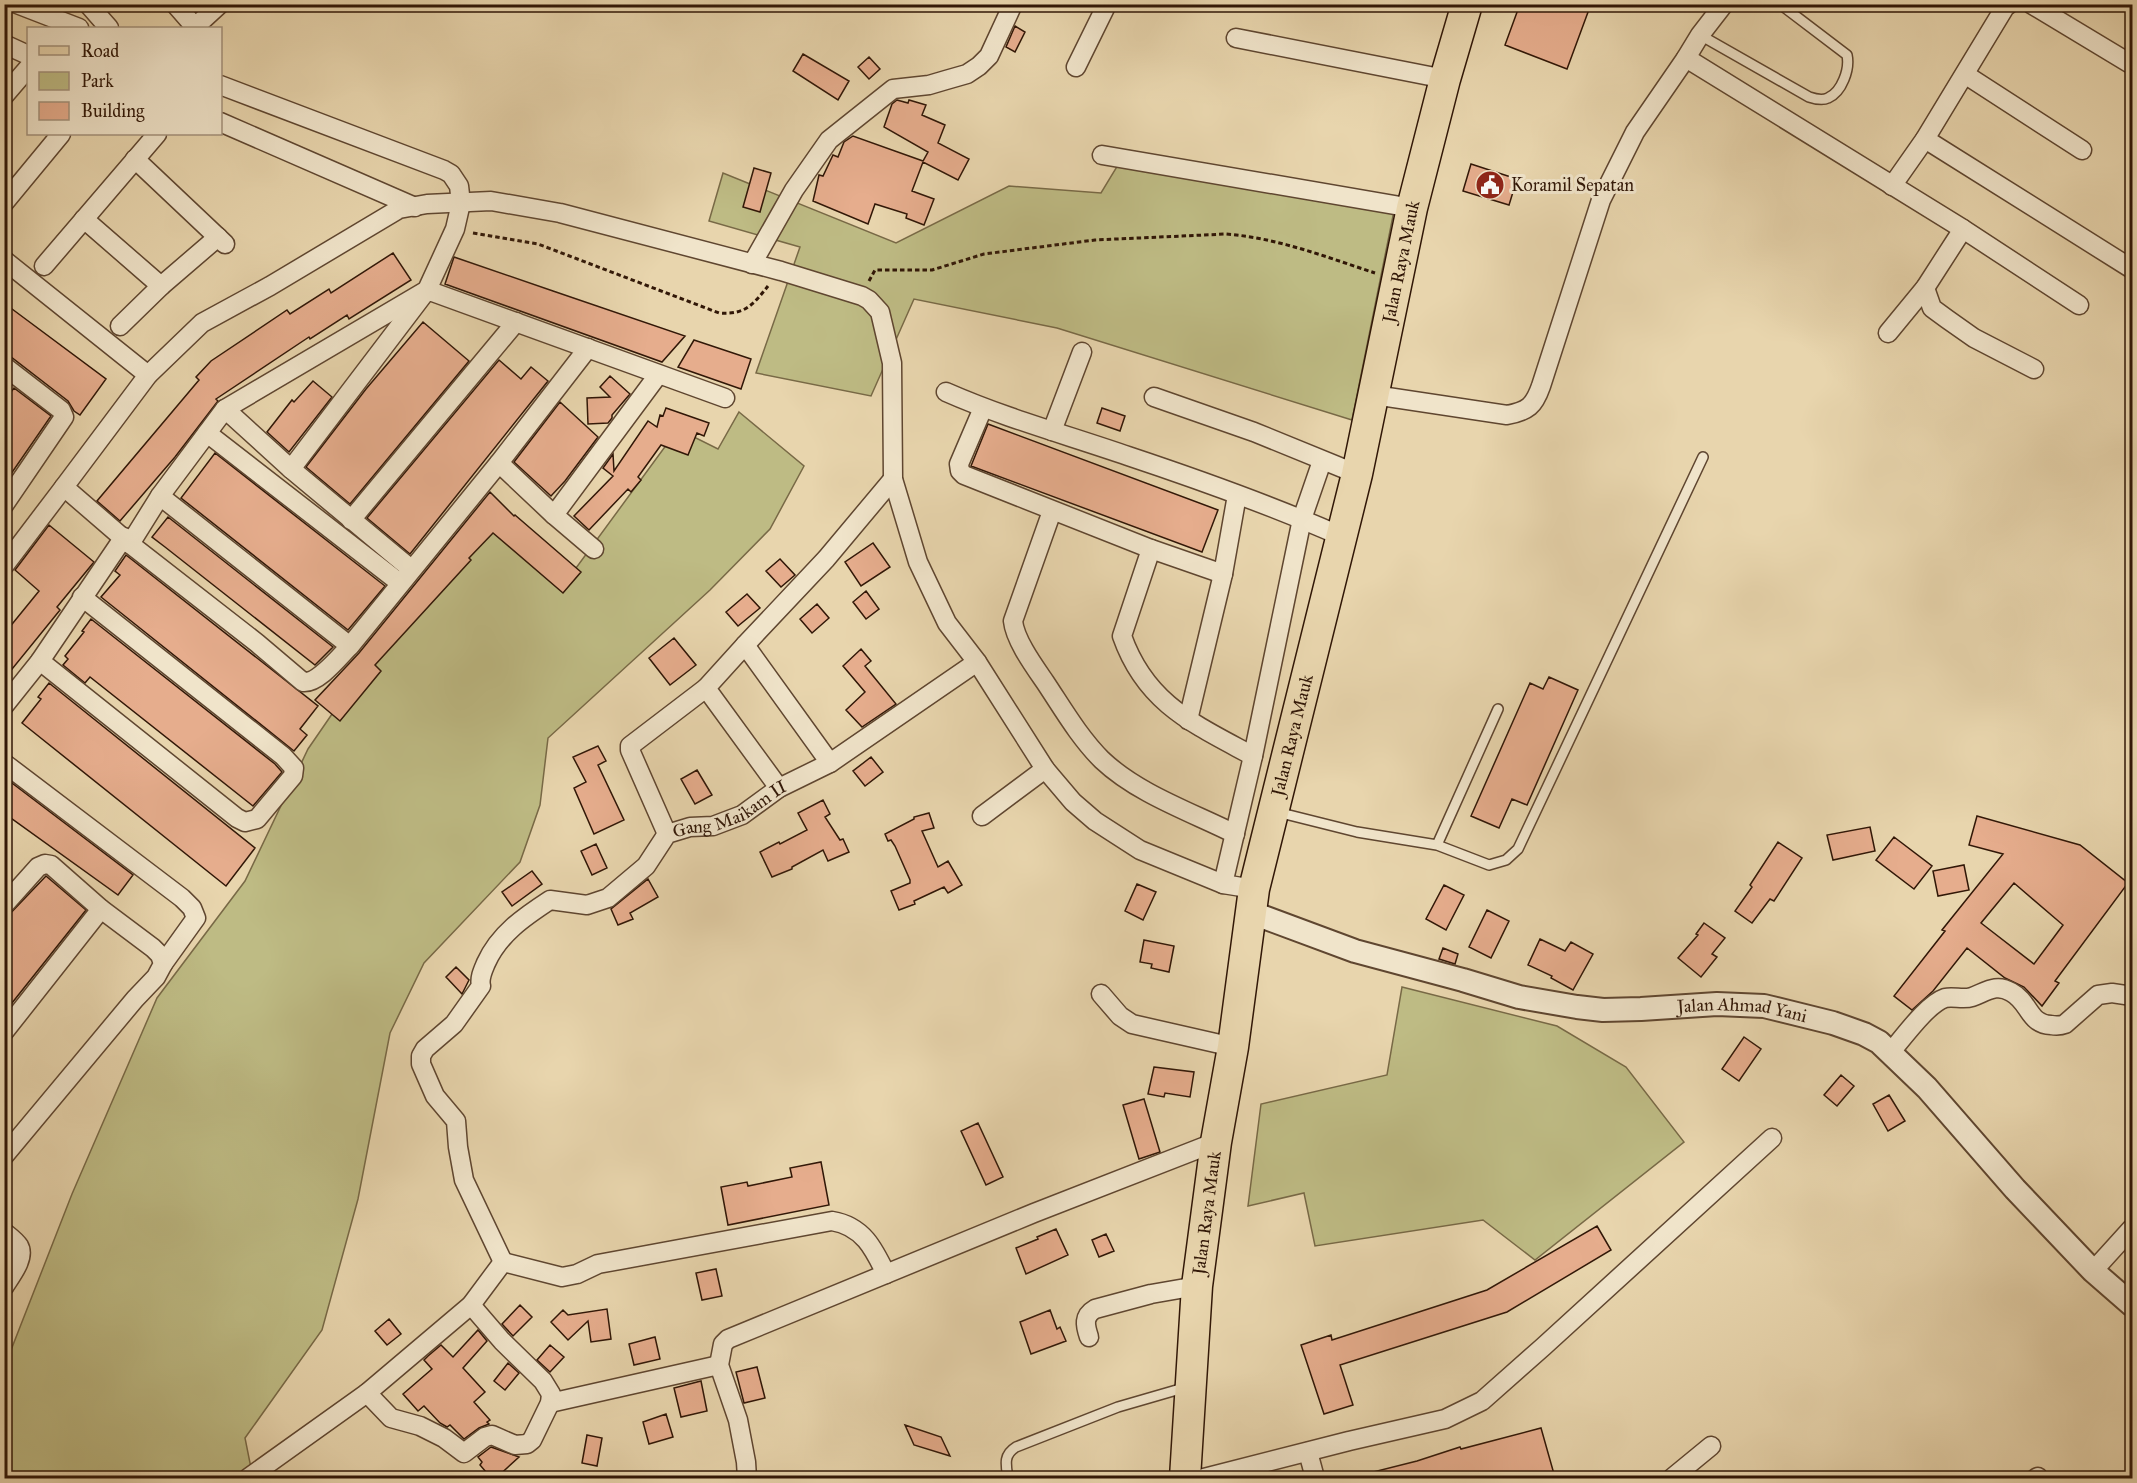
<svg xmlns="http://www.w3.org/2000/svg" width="2137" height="1483" font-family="'IM FELL Great Primer',serif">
	<rect width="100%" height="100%" fill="#e8d5ad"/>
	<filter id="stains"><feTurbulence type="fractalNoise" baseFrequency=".00333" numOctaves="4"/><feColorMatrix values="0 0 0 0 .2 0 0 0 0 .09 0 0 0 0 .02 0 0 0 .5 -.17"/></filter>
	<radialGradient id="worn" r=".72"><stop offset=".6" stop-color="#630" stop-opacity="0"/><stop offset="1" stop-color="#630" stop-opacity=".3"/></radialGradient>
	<path fill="#bebb84" stroke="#786946" stroke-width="1.5" d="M1127,150L1396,201L1352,420L1057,328L914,299L871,396L756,373L800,247L709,221L723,173L896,243L1009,186L1101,193Z
		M739,412L804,466L770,529L710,590L548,738L540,805L520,862L424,963L390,1033L358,1199L322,1330L245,1438L253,1478H5L4,1368L72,1194L157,998L245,881L308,749L363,669L487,523L568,579L678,429L718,449Z
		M1402,987L1557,1026L1626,1067L1684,1142L1535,1260L1483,1220L1315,1246L1304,1193L1248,1206L1261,1104L1387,1075Z"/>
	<path fill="#e6ad8d" stroke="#311707" stroke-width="1.5" fill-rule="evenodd" d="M1520,4H1591L1567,69L1505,45Z
		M1015,26L1025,32L1015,52L1006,47Z
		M803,54L849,81L838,100L793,71Z
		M869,57L880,69L869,79L858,67Z
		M897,100L908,103L909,100L926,105L922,115L945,125L938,143L969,159L958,180L923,162L912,191L934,199L924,225L906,218L907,214L875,204L868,224L813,201L819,175L823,176L833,155L838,157L844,142L853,136L923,161L928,152L884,127L892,104Z
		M1471,164L1517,179L1509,205L1463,191Z
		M754,168L771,173L760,212L743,207Z
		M393,253L411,280L349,319L347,315L310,339L309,337L216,399L218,401L175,457L120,521L97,501L199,380L196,377L211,361L287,310L290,314L329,289L331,293Z
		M454,257L553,291L685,336L662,362L445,284Z
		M4,303L106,379L80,415L74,411L68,401L11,357L4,355Z
		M423,322L469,361L350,504L306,467L366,389Z
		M694,340L751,359L741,389L678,367Z
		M499,360L521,379L531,367L548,381L410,554L367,518Z
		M610,376L630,394L612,415V418L608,423L588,424L587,398L610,397L600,387Z
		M313,381L332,397L289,452L267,432L292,400L294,402Z
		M14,388L51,416L4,484V401Z
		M560,402L598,437L565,481L551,496L514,462Z
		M666,408L709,423L704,436L697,433L688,455L661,445L638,477L641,480L631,492L628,489L589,530L574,516L613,476L603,468L613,454L614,471L648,421L657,427L660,415L663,416Z
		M1102,408L1125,416L1120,431L1097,423Z
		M988,424L1218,510L1202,552L971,466Z
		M215,453L385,586L348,630L181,498Z
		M490,492L514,516L515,515L581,572L563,593L493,533L469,558L471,560L375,665L381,671L340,721L315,700L359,653Z
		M168,517L333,647L315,665L165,547L152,537Z
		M49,525L94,562L57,607L60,610L4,679V634L39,591L15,570Z
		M873,543L890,567L861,586L845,562Z
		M126,555L318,706L300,729L307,735L294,751L101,597L120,575L115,571Z
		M780,559L795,575L781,587L766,571Z
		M866,591L879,609L866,619L853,602Z
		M747,594L760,608L738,626L726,612Z
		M817,604L829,618L812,633L800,619Z
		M91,619L275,764L282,772L253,806L90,677L85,683L63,665L68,659L65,656L84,632L82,631Z
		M674,638L696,665L670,685L649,658Z
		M861,649L871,661L865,666L896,704L862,727L846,710L865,692L843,666Z
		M1549,677L1578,690L1527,805L1512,799L1499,828L1471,816L1530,683L1543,689Z
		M49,683L255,848L226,886L22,723L41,699L38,697Z
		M598,746L606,761L598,765L624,820L594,834L574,788L586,782L573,757Z
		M871,757L883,772L865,786L853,771Z
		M697,770L712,795L695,804L681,779Z
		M4,777L133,875L118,895L4,813Z
		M823,800L830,814L825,817L840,840L843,839L849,852L828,861L823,850L792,867V869L772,877L760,852L779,842L780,844L807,830L798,813Z
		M929,813L934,828L922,831L938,867L948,861L962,885L948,893L944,887L914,901L915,904L899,910L891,891L910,883V880L895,846L891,840L888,841L885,834L914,819V817Z
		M1977,816L2080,845L2128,883L2055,981L2059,983L2042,1006L2024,987L2005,978L1967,948L1933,991L1912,1010L1894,996L1945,931L1942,930L2003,854L1969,845ZM2014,883L2063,925L2034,964L1981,923Z
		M1870,827L1875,851L1833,860L1827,835Z
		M1894,837L1932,866L1914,889L1876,860Z
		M1778,842L1802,858L1774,901L1770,899L1752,923L1735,911L1752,887L1750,885Z
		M596,844L607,868L592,875L581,851Z
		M1964,865L1969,890L1938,896L1933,871Z
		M532,871L542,884L512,906L502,892Z
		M46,876L86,910L4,1013V920Z
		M648,879L658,897L630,913L633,919L618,925L611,909Z
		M1137,884L1156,892L1143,920L1125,911Z
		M1444,885L1464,895L1446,930L1426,919Z
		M1487,910L1509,921L1491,958L1469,947Z
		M1704,923L1725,938L1712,954L1717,957L1701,977L1678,958L1698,935L1696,934Z
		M1540,939L1565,951L1571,942L1593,954L1573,990L1551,978L1552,976L1528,965Z
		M1144,940L1174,946L1169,972L1151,968L1152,964L1140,962Z
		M1443,948L1458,954L1455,964L1439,959Z
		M456,967L469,980L462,994L446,977Z
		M1744,1037L1761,1049L1739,1081L1722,1069Z
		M1154,1067L1194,1072L1190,1097L1165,1093L1164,1097L1148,1094Z
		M1841,1075L1854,1086L1837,1106L1824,1095Z
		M1889,1095L1905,1121L1888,1131L1873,1104Z
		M1144,1099L1160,1152L1139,1159L1123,1105Z
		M978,1123L1003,1177L986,1185L961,1131Z
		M821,1162L829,1205L728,1225L721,1187L747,1182L748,1186L792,1177L790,1168Z
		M1597,1226L1611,1250L1507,1312L1340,1365L1353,1405L1324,1414L1301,1345L1331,1335L1332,1340L1487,1290Z
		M1056,1229L1068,1255L1026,1274L1016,1248L1038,1239L1037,1237Z
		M1106,1234L1114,1251L1099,1257L1092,1240Z
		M716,1269L722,1296L702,1300L696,1273Z
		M520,1305L532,1317L513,1336L502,1324Z
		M607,1309L611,1339L591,1342L588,1321L568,1340L551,1322L563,1310L568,1315Z
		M1050,1310L1057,1329L1060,1327L1066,1341L1031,1354L1020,1322Z
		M389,1319L401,1334L387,1345L375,1331Z
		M478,1330L487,1341L463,1368L485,1392L474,1402L490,1420L487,1422L489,1424L479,1428L464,1439L450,1425L447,1427L440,1423L424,1406L418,1411L403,1394L432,1369L424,1360L428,1356L441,1345L453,1357Z
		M655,1337L660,1359L634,1365L629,1344Z
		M550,1345L564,1357L550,1372L537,1360Z
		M508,1363L519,1373L505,1390L494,1381Z
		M757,1367L765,1398L744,1403L736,1372Z
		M701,1381L707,1411L681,1417L674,1388Z
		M666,1414L673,1437L649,1444L643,1422Z
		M905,1425L941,1437L950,1456L914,1445Z
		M1541,1428L1554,1474L1540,1479H1365V1474L1417,1461L1460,1447L1461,1449Z
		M587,1435L602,1438L597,1466L582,1463Z
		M491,1447L519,1457L495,1479H492L480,1465L482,1462L478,1457Z"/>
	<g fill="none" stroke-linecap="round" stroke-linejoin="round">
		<g stroke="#5f4630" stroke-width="12">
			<path id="service" d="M1700,35L1809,97C1815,99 1822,101 1828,98C1842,92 1850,69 1847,55L1780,4
				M1277,812L1357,832L1437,845L1489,865L1506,860L1518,849L1703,457
				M1437,845L1498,709
				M1008,1478C1006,1465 1003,1455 1016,1447L1118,1407L1187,1387"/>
		</g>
		<g stroke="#5f4630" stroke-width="21">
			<g id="minor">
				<path d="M17,4L79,28"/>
				<path d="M88,4L109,28"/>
				<path d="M175,4L195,27L220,4"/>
				<path d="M2031,4L2129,63"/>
				<path d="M1236,38L1445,79"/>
				<path d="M4,44L28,55"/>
				<path d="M1686,58L1963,229L2079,305"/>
				<path d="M1076,67L1107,4"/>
				<path d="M1966,75L2082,150"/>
				<path d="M220,85L444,170L451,174L459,186L461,203L455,229L427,290L225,409"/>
				<path d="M4,96L28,68"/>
				<path d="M220,122L415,207"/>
				<path d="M1925,139L2132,269"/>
				<path d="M1102,155L1412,208"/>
				<path d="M135,159L225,244"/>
				<path d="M1892,186L1925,139L2005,7L2009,4"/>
				<path d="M4,203L61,134"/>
				<path d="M84,219L161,286"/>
				<path d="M4,260L148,375"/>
				<path d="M752,264L794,190L829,140L893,89L929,85L946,80L967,74L979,66L989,56L1013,4"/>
				<path d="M44,266L157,134"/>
				<path d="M1925,288L1932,308L1947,319L1974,338L2034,369"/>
				<path d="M120,326L161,286L218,237"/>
				<path d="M1888,333L1925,288L1963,229"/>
				<path d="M588,348L499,463L554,515L594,549"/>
				<path d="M4,366L61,410L64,417L4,505"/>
				<path d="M946,392C1005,418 1067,435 1128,456C1200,480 1273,506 1343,537"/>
				<path d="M1374,395L1507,415C1528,411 1534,406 1541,386L1601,200L1635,132L1686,58L1700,35L1724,4"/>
				<path d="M1154,397L1254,432L1357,474"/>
				<path d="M983,408L959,464L960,471L964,475L1151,549L1223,574"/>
				<path d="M1052,431L1082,352"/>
				<path d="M207,433L400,583"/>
				<path d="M291,469L427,290L725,398"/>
				<path d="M160,496L350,646L499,463"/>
				<path d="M1052,511L1013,621C1015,640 1034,666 1045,682C1063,709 1079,737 1102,760C1138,794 1191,812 1235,834"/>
				<path d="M554,515L658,375"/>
				<path d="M351,520L516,322"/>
				<path d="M130,544L160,496L225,409L291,469L411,569"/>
				<path d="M1151,549L1122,636C1146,704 1194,724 1253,756"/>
				<path d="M4,566L64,487"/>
				<path d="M745,645L826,559L893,479"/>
				<path d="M350,646C339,657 318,684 303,682L257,643L130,544L64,487L148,375L202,323L270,286L399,209L427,204L491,201L560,213L781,271L862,296L869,300L880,312L892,363L893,479L918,562L947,623L977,662L1045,769L1073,802L1095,821L1140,850L1223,884L1254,889"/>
				<path d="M40,661L237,818L245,822L257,819L293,776L294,768L283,756L82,597"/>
				<path d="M4,706L40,661L124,537"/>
				<path d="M1188,720L1223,574L1237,495"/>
				<path d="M4,763L182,898L192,908L196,918L163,964"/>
				<path d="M779,788L706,688L745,645L830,763"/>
				<path d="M982,816L1045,769"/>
				<path d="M667,834L630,750V746L706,688"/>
				<path d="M1223,884L1253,756L1302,519L1322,461"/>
				<path d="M4,905L38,867L45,864L51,865L101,909L153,948L160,955L163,964L156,977L135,999L4,1156"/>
				<path d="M1101,994L1120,1016L1132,1024L1233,1047"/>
				<path d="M4,1032L101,909"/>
				<path d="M1890,1053C1903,1038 1927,1004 1945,998C1954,996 1963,1000 1972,997C1986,992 1996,983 2011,992C2030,1002 2028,1024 2051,1025C2057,1026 2060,1026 2065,1024L2098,995L2112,993L2132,996"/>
				<path d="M4,1232C9,1236 16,1241 19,1246C26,1258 10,1277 4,1287"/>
				<path id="s1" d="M503,1262L464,1180L458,1147L456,1121L435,1096L421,1064V1056L425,1049L454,1024L481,986C479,978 483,970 486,963C499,934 524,917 550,900L587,905L608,898L646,866L667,834L690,827L713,826L742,815L779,788L830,763L977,662"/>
				<path d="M2093,1271L2132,1228"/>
				<path d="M1089,1337C1085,1325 1083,1316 1095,1309L1151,1294L1197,1286"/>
				<path d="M367,1393L391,1418L420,1426L444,1438L464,1453L485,1437L492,1435L515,1445L527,1444L532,1440L550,1403L551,1394L543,1381L502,1341L471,1305"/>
				<path d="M550,1403L719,1365"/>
				<path d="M1308,1452L1315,1478"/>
				<path d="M248,1478L367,1393L471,1305L503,1262L562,1277L577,1274L598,1264L832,1221C863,1226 874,1249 886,1274"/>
				<path d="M747,1478L746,1462L738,1420L719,1365L723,1344L728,1339L1034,1213L1216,1142"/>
				<path d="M1204,1478L1349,1441L1445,1419L1482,1401L1543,1347L1772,1138"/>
				<path d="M1672,1478L1711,1446"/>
				<path d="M2036,1478L2038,1477"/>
			</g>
		</g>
		<g stroke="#5f4630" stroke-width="26">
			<g id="tertiary">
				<path id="s2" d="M1250,912L1355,951L1463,980L1519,997L1577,1007L1603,1010L1641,1009L1717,1004L1764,1006L1833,1023L1864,1034L1879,1042L1927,1088L2015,1189L2093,1271L2132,1305"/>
			</g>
		</g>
		<g stroke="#311707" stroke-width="33">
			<g id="primary">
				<path id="s3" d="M1185,1478L1197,1286L1216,1142L1233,1047L1254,889L1357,474L1412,208L1445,79L1467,4"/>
			</g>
		</g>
		<path stroke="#311707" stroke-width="3" stroke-dasharray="4.5 3" stroke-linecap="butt" d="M473,233L538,244L719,313C745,315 753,305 768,286
			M869,281L875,270H932L984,254L1095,240L1226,234C1278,238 1326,257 1375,273"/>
		<use href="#service" stroke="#f0e4ca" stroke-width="9"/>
		<use href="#minor" stroke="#f0e4ca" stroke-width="18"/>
		<use href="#tertiary" stroke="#f0e4ca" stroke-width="22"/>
		<use href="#primary" stroke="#e8d5ad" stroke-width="30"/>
	</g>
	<defs>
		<g id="civic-disc" transform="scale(1.5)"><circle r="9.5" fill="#8f2418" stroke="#f0e4ca"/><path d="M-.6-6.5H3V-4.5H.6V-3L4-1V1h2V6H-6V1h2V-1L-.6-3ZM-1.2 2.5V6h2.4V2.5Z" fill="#fff"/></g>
	</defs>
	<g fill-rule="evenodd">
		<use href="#civic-disc" x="1490" y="185"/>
	</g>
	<g text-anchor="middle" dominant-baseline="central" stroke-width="6" stroke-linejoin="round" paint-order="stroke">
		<g font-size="18" fill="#311707" stroke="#f0e4ca" text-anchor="start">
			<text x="1511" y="185">Koramil Sepatan</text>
		</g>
		<g font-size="18" fill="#311707" stroke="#f0e4ca">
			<text stroke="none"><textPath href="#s3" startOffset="1238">Jalan Raya Mauk</textPath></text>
			<text stroke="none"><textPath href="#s3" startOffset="752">Jalan Raya Mauk</textPath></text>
			<text stroke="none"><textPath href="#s1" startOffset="650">Gang Maikam II</textPath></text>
			<text stroke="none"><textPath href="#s2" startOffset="507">Jalan Ahmad Yani</textPath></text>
			<text stroke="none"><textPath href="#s3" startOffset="266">Jalan Raya Mauk</textPath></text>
		</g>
	</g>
	<rect width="2137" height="1483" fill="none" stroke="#e8d5ad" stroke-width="24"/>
	<rect x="6" y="6" width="2125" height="1471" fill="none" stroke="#311707" stroke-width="3"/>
	<rect x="12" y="12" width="2113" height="1459" fill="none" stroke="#311707" stroke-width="1.5"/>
	<rect x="27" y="27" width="195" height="108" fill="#f0e4ca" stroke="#a4927c" stroke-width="1.5"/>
	<rect x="39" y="46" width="30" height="9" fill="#e8d5ad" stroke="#a4927c" stroke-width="1.5"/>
	<text x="81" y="57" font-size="18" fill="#311707">Road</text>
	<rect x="39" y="72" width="30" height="18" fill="#bebb84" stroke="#a4927c" stroke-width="1.5"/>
	<text x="81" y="87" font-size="18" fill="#311707">Park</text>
	<rect x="39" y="102" width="30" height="18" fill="#e6ad8d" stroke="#a4927c" stroke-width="1.5"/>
	<text x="81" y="117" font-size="18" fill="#311707">Building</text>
	<rect width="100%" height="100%" filter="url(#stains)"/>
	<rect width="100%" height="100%" fill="url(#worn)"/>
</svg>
